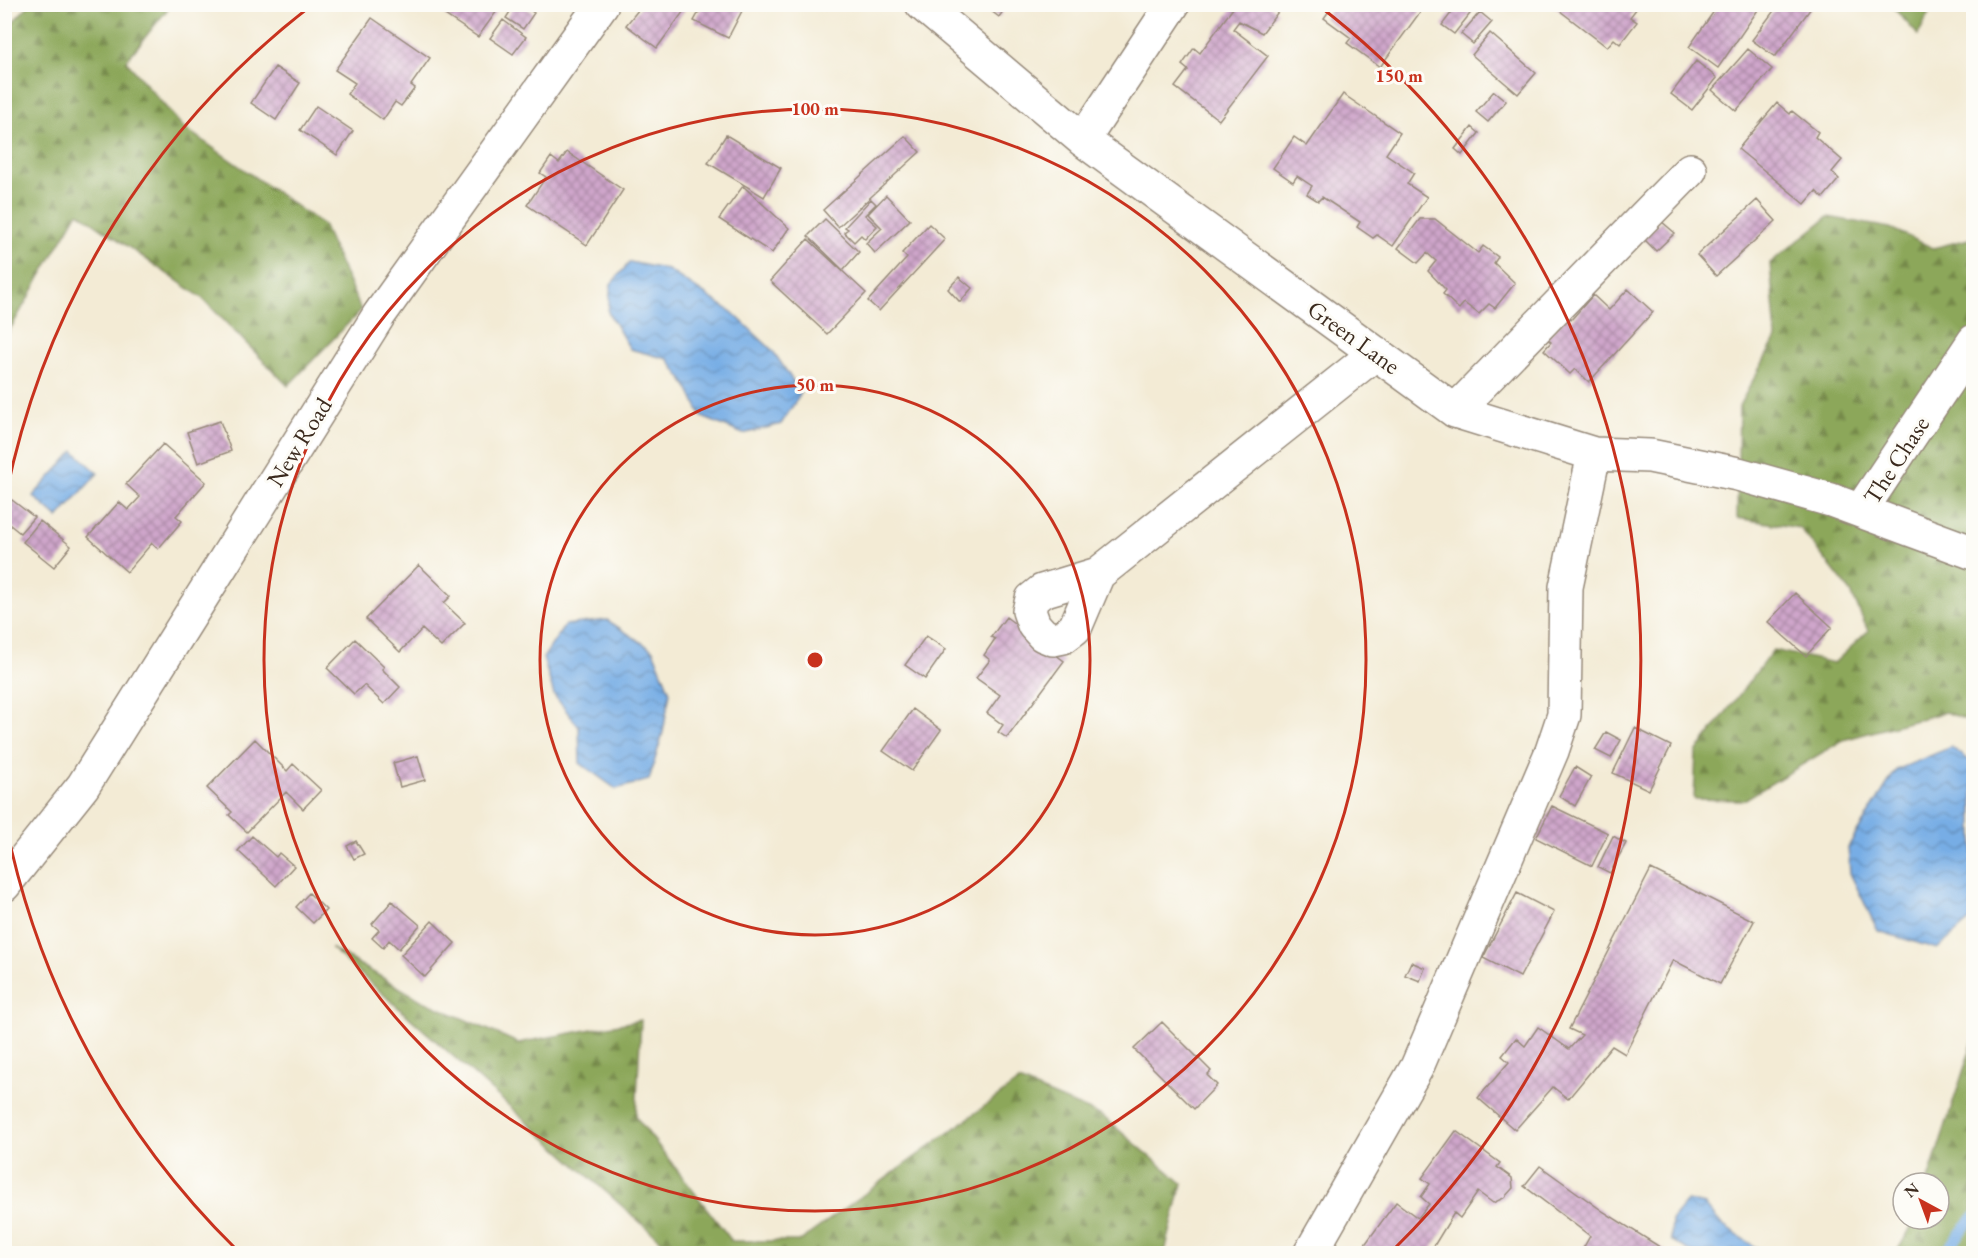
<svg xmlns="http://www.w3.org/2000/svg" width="1978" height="1258" font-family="'EB Garamond',serif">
	<defs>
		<pattern id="forest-firs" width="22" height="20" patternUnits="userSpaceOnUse" patternTransform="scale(1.5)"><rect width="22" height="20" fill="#8ca75a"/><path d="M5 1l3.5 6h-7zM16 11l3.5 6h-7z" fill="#74884a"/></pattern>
		<pattern id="water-waves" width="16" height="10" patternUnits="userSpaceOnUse" patternTransform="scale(1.5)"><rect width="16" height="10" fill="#77ade5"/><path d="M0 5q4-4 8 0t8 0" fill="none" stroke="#638db9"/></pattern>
		<pattern id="building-cross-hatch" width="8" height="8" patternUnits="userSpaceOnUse" patternTransform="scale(1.5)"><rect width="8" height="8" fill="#cfa6cb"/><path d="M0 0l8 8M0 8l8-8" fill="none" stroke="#a987a4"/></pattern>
	</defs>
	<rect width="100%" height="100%" fill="#fdfcf7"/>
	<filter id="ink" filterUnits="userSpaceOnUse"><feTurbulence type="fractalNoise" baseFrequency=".0167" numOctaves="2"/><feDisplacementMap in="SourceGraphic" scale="12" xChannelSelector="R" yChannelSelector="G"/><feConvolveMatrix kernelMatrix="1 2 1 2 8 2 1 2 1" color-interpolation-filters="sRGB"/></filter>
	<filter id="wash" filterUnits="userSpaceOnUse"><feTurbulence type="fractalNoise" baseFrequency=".008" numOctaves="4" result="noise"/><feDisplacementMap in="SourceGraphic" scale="24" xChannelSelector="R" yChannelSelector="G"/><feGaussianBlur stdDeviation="1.35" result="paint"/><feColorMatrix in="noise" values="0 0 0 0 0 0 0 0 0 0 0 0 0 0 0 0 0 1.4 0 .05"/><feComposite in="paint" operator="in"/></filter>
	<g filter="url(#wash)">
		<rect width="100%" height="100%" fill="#f3ebd5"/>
		<path fill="url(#forest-firs)" stroke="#64683c" stroke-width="1.5" d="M29,5H171L126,61L182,126L323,225L361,310L288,386L202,298L78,212L5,338V30Z
			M1891,5H1933L1918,35Z
			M1828,217L1890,228L1933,248L1973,238V722L1945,712L1843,740L1744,800L1694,799L1696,752L1773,650L1834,663L1868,631L1851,592L1800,528L1737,518L1739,406L1776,338L1770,263Z
			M331,948L421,1000L518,1043L641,1020L636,1117L732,1241H800L1019,1081L1102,1116L1182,1183L1165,1252L675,1253Z
			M1973,1041V1253H1896L1916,1219H1939V1183H1927Z"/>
		<path fill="url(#water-waves)" stroke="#596c82" stroke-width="1.5" d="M630,262L668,270L732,312L773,351L801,393L781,424L743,434L702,417L688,388L668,359L630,349L608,312L611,284Z
			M74,451L98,473L58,518L33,496Z
			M607,620L653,650L670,692L663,732L649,780L616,789L580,763L579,727L554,695L543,658L565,625Z
			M1951,747L1973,763V918L1937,949L1878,931L1850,873L1848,847L1896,770Z
			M1687,1201L1705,1205L1722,1225L1764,1253H1693L1671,1240L1672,1219Z"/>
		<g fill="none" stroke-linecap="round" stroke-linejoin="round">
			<path stroke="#77ade5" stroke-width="10" d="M1943,1254L1974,1216"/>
		</g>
		<g id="blocks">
			<path fill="url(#building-cross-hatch)" d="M453,4H502L478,37L445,15Z
				M515,4H521L534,13L523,29L506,18Z
				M643,4H689L657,48L626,25Z
				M982,4H1008L999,17Z
				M1236,4H1268L1278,12L1262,33L1239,21L1233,29L1268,56L1219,120L1175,87L1188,70L1182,65L1194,48L1200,53Z
				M1334,4H1426L1380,67L1347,43L1351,38L1324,18Z
				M1441,4H1454L1449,11Z
				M1458,4H1466L1473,10L1454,34L1442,25Z
				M1551,4H1640L1630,17L1637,22L1620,44L1614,39L1607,47Z
				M1719,4H1762L1718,68L1689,47Z
				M1779,4H1814L1775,57L1752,40Z
				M703,5H745L728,38L694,21Z
				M1480,12L1492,22L1473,44L1461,34Z
				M372,18L430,58L411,85L415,88L401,106L395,102L383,120L347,94L355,83L335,70Z
				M503,20L526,37L513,54L490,38Z
				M1490,33L1536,73L1518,94L1472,55Z
				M1748,49L1772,69L1736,111L1712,90Z
				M1696,61L1717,78L1692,110L1671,94Z
				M275,67L300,83L276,120L251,103Z
				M1494,91L1506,101L1488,122L1476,112Z
				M1343,94L1400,133L1386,154L1414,173L1407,184L1427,197L1393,246L1377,235L1373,238L1357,227L1360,222L1322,197L1318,201L1307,194L1312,186L1297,176L1293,182L1273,168L1294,137L1307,146Z
				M1777,103L1790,114L1792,111L1818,132L1815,137L1842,160L1832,172L1839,179L1823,198L1816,191L1805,204L1738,149Z
				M316,106L353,131L337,155L300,130Z
				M1472,127L1479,133L1462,155L1455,149Z
				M726,135L781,168L764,197L708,163Z
				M905,136L920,152L838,227L823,210Z
				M567,152L623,190L587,245L527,205L546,177L540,173L551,157L559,163Z
				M743,186L789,228L772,253L719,219Z
				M886,195L910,220L875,253L866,243L882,228L868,214Z
				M871,199L876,204L865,215L877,226L865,239L861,235L854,242L844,232L848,229L845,227Z
				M1757,200L1776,221L1716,276L1697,255Z
				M825,219L859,252L843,270L808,236Z
				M1420,219H1435L1478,253L1483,246L1498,257L1494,263L1515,283L1495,308L1489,304L1479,314L1464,303L1459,309L1443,294L1446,290L1428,271L1436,261L1427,253L1418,263L1398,248Z
				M1661,221L1675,233L1656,251L1643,238Z
				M929,224L945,239L879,311L868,301L907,258L902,253Z
				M808,239L866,293L827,334L770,281Z
				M959,277L972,288L960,302L948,289Z
				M1628,289L1653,312L1589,382L1575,369L1570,374L1544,350L1551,342L1546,338L1567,316L1571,320L1593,295L1609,310Z
				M220,421L231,451L198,463L187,432Z
				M163,444L206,482L176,516L182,521L158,549L152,543L127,572L88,537L119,502L128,510L140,497L126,484Z
				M12,500L34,517L20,533L4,520V509Z
				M40,521L71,546L54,567L23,542Z
				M419,565L451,596L444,603L465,623L441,647L422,629L400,652L366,619Z
				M1795,593L1832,627L1806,656L1768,622Z
				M1006,617L1064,661L1007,738L998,732L1003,725L987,713L1000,695L976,678L990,660L984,655L995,639L991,637Z
				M926,636L946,649L925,679L905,665Z
				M355,639L384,667L382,669L400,687L384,704L364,685L354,694L327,668Z
				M913,709L941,730L912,771L883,751Z
				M1635,728L1671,746L1649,790L1613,773Z
				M1606,732L1621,740L1611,758L1595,750Z
				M255,739L287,771L293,764L321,790L303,809L286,792L247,832L229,815L232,812L207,788Z
				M418,756L425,780L400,787L393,763Z
				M1575,767L1591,777L1575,806L1559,796Z
				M1552,806L1608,833L1592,866L1536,838Z
				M252,836L276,857L279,853L294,866L276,886L238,851Z
				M1613,836L1626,843L1610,873L1598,867Z
				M356,841L364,854L354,859L347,846Z
				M1651,869L1754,921L1720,984L1673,960L1625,1054L1612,1046L1568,1099L1553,1087L1515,1130L1478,1098L1509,1062L1502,1056L1516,1038L1525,1046L1538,1027L1569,1049L1582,1035L1569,1029Z
				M309,893L326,910L313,923L296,907Z
				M1517,893L1554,912L1520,977L1483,958Z
				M392,901L420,925L399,949L389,940L383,948L372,938L379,930L372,924Z
				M432,921L455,943L425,977L401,955Z
				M1411,962L1425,968L1420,981L1405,975Z
				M1162,1022L1211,1071L1207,1075L1217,1085L1194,1109L1134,1049Z
				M1456,1131L1500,1163L1497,1167L1512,1178L1513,1188L1504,1198L1493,1203L1478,1192L1460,1218L1454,1213L1429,1254H1358L1396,1202L1418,1218L1429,1204L1421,1197L1430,1184L1422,1178Z
				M1540,1166L1604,1212L1671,1254H1580L1590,1236L1524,1186Z"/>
		</g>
	</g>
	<g filter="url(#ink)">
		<use href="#blocks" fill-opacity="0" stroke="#978a7a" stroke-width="1.5"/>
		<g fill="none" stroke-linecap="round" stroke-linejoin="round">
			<g stroke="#978a7a" stroke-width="36">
				<path id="minor" d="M922,4L1083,140L1455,411L1594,454L1650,456L1738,474L1831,500L1974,553
					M1083,140L1173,4
					M1455,411L1690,170
					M1861,510L1974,341
					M1098,574L1042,591L1032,599L1029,611L1034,625L1043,635L1053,639L1063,637L1075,628L1098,574L1376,353
					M4,885L83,786L379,315L602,4
					M1310,1254L1417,1067L1552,751L1564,715L1566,587L1594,454"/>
			</g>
			<use href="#minor" stroke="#fff" stroke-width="33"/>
		</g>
	</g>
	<g fill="none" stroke="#c8321e" stroke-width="3">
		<circle cx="815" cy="660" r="275"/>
		<circle cx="815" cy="660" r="551"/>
		<path d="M236 1249A826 826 0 0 1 6 825M6 495A826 826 0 0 1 312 5M1318 5A826 826 0 0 1 1394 1249"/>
	</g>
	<g text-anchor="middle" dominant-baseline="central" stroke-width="6" stroke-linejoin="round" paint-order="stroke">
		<g font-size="24" fill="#3b2a1e" stroke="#fdfcf7">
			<text transform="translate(1354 337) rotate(36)">Green Lane</text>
			<text transform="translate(299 442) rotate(-58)">New Road</text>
			<text transform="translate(1896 460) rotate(-57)">The Chase</text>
		</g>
	</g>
	<circle cx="815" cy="660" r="9" fill="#c8321e" stroke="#fdfcf7" stroke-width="3"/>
	<g font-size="18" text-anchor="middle" font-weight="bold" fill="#c8321e" stroke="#fdfcf7" stroke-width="6" stroke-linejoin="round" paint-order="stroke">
		<text x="1399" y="82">150 m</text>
		<text x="815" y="115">100 m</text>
		<text x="815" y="391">50 m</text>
	</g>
	<rect width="1978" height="1258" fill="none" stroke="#fdfcf7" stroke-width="24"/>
	<g transform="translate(1921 1201) rotate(319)"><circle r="28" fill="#fdfcf7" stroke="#afa8a0" stroke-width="1.5"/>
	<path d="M0-4.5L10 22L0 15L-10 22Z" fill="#c8321e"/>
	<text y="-9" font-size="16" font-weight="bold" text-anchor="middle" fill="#3b2a1e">N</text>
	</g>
</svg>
